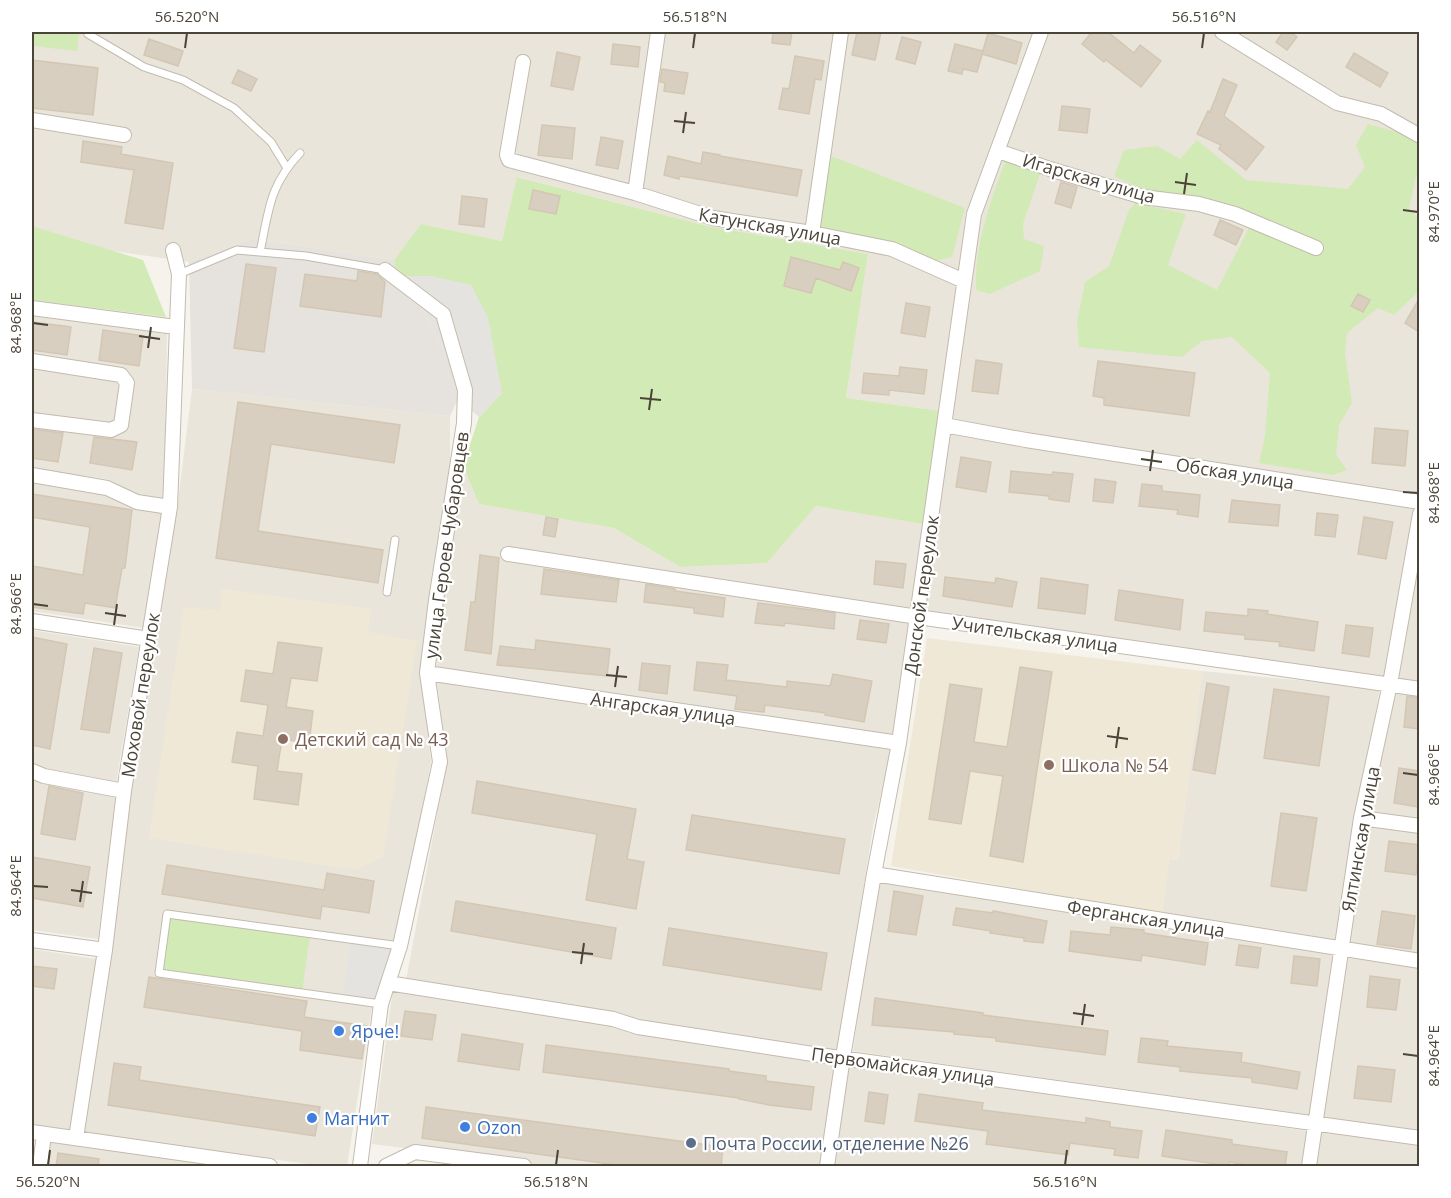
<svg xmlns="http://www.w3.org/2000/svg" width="1451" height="1198" font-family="'Open Sans',sans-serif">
	<rect width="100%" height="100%" fill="#f6f3ec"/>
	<path fill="#eae5da" d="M32,32H1035L968,213L941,411L846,398L868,254L707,226L518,177L502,241L421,224L394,260L252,239L189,262L93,248L32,227Z
		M1050,32H1419V496L949,422L980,216L1047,36Z
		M32,315L167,334L164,498L137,494L107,479L32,469Z
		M192,389L450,416V465L428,601L421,671L431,762L400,926L372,1007L347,1166H323L84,1134L112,953L130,792L177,509Z
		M947,432L1414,509L1384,678L924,611Z
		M463,466L479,504L614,528L680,567L767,563L816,506L923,524L893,743L873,827L838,1053L636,1021L406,980L447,762L436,674L441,602L455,523Z
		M32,480L103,492L136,509L164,514L144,628L32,611Z
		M1419,547V682L1396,679Z
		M32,630L139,647L116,784L43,771L32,766Z
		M1202,671L1380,688L1335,943L1162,914L1169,859L1178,860Z
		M1393,689L1419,693V819L1368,811Z
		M32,775L116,794L98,939L32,930Z
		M1366,823L1419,831V956L1348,946Z
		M877,880L1335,954L1309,1115L853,1051Z
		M32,949L96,959L72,1130L32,1124Z
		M1346,954L1419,965V1134L1323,1120Z
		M393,988L837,1063L822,1166H548L372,1144Z
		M847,1064L1307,1131L1302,1166H833Z
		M1319,1128L1419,1143V1166H1314Z
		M50,1139L230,1166H46Z"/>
	<path fill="#e6e2dd" d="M252,239L394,260L397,276L408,298L423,309L451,365L458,399L450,416L192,389L189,262Z"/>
	<path fill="#efe8d6" d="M222,589L371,609L368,632L417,641L383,857L356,870L149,838L184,607L220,610Z
		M927,638L1202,671L1178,860L1169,859L1162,914L891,866Z"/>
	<path fill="#d2eab5" d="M32,32H69L79,34L77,51L32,46Z
		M1368,124L1408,135L1419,146V163L1409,209L1419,218V291L1394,315L1378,308L1347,333L1345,354L1352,403L1339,425L1336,455L1347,470L1333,475L1259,463L1265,436L1270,373L1232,337L1202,341L1182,357L1079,347L1077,322L1085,282L1109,266L1129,210L1135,203L1186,214L1168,265L1217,290L1250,226L1196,197L1143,190L1114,176L1124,150L1157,146L1180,159L1197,140L1246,180L1348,189L1365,167L1356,145Z
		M831,156L965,208L952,257L936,261L894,243L819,226Z
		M1006,159L1041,171L1023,224L1024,239L1044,246L1040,271L990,294L976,290C974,245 991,200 1006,159Z
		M517,177L707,226L868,254L846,398L941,411L923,524L816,506L767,563L680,567L614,528L479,504L463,466L479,417L502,393L397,276L394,260L421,224L502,241Z
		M32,226L143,260L166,317L32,300Z
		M167,915L310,934L302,993L159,973Z"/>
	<path fill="#e5e3e0" d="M397,276H431L471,285L488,318L502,393L479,417L458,399L451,365L423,309L396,288Z
		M351,939L400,946L381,1004L342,998Z"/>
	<path fill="#d8cfc1" stroke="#d3c7b4" stroke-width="1.5" d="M773,32H792L790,45L772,43Z
		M857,32H881L875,60L852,55Z
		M1092,32H1108L1134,53L1140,45L1161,61L1141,87L1106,60L1104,62L1082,44Z
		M1283,32H1290L1297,37L1287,50L1276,42Z
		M988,33L1022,43L1016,64L982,54Z
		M902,37L921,42L915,64L896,59Z
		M149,39L183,51L178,66L144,55Z
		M613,44L640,47L638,67L611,64Z
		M955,44L983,51L977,72L963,69L962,74L948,71Z
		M557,52L580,57L573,90L551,86Z
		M1354,53L1388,73L1380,87L1346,67Z
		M795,56L824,61L821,80L815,79L809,114L779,109L783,88L789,89Z
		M32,60L98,68L93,115L32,108Z
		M662,69L688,73L684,94L664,91L665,83L660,82Z
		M238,70L257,79L251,91L232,83Z
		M1223,79L1237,85L1224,116L1264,147L1246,170L1219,149L1221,145L1197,134L1208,111L1210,112Z
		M1062,106L1090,109L1087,133L1059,130Z
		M542,125L575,128L572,159L538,155Z
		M601,137L623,141L618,169L596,165Z
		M83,141L122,147L121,154L173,163L163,229L125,223L134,170L81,162Z
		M703,152L720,155V156L802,170L797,196L680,176L679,179L664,175L668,156L701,164Z
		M1061,182L1077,187L1071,208L1055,203Z
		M533,190L560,196L556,214L529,209Z
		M462,196L487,199L484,227L459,224Z
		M1220,220L1243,230L1236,245L1214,235Z
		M791,257L840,270L843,262L859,268L851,291L816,278L811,293L784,286Z
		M246,264L276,268L264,352L234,348Z
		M358,271L377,274L385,282L381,317L300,306L305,274L357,281Z
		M1358,294L1370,300L1363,312L1351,306Z
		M1419,299V332L1405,323Z
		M906,303L930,307L925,337L901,333Z
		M32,322L71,327L67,355L32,350Z
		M103,330L143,336L139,366L99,360Z
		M976,360L1002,364L998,394L972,391Z
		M1098,361L1195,373L1189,416L1104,405V398L1093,396Z
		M900,367L927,370L924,394L889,390V395L862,393L864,373L899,376Z
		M238,402L400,425L394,463L271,444L258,531L383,550L378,583L216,558Z
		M1375,428L1408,431L1405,466L1372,463Z
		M32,429L63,433L58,462L32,458Z
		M94,437L137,442L132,470L90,463Z
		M961,457L991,462L986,492L956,487Z
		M1011,471L1052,475L1053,472L1073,474L1069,502L1049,499V496L1009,492Z
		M1095,479L1116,482L1113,503L1093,501Z
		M1142,484L1162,486V491L1200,495L1198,517L1177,514L1178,510L1139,506Z
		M32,494L132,510L125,568H122L115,608L85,603L83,614L32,607V566L83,575L90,527L32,517Z
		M1232,500L1280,505L1278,526L1229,522Z
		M1317,513L1338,515L1335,537L1315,535Z
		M546,517L558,519L555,537L543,535Z
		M1364,517L1393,522L1386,559L1358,554Z
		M480,555L499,558L491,654L465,650L471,602H475Z
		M876,561L906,564L903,588L874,584Z
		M544,569L619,580L616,602L541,594Z
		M945,577L995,583L996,578L1017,582L1012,607L943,596Z
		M1041,578L1088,585L1085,614L1038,608Z
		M646,584L675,589V591L725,598L723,617L694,613V608L644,602Z
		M1119,590L1183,600L1180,630L1115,620Z
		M758,603L835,613L834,629L785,623L784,626L755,623Z
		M1248,609L1268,611L1267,614L1318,622L1314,651L1279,646L1280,642L1245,639V635L1204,631L1206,612L1248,616Z
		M860,620L889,624L886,643L857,639Z
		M1346,625L1373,628L1369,657L1342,653Z
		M32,637L67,644L50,749L32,745Z
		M536,640L610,649L607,676L497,665L500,646L535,650Z
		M278,642L322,648L317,681L291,678L286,707L313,711L309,743L282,739L277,771L302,774L298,805L254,799L258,766L232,762L237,732L263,736L268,705L241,701L246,670L273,674Z
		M94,648L122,653L109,733L81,729Z
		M697,662L728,665L726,680L787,687V681L830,686L833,674L872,681L864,722L825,715L826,713L765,705L764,712L735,709L737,696L694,690Z
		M642,663L670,666L667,694L639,690Z
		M1020,667L1052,672L1023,862L990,856L1003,776L970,771L961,824L929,819L950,684L982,689L974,742L1007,747Z
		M1207,683L1229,687L1215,774L1193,770Z
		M1274,689L1329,697L1319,766L1264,758Z
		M1407,696L1419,698V729L1404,727Z
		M1399,768L1419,771V807L1394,803Z
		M477,781L636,809L627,859L644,862L636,909L586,900L597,834L472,813Z
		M49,786L83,793L75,840L41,834Z
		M1281,813L1317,818L1306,891L1271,886Z
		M692,815L845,839L839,874L686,850Z
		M1389,841L1419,845L1416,875L1385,871Z
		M32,857L90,867L83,907L32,898Z
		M167,865L324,890L327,873L374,881L369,913L322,906L320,919L162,894Z
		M894,891L923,896L916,935L888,931Z
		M456,901L616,928L611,959L451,931Z
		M956,908L993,913V911L1047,921L1043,943L1024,941V938L990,933L991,931L953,925Z
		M1382,911L1415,916L1411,949L1377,944Z
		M1111,927L1144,930V933L1208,943L1205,965L1142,955L1141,961L1069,951L1071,931L1110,935Z
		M669,928L827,953L821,990L663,965Z
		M1239,945L1261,948L1258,968L1236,965Z
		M1294,956L1320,959L1317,986L1291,983Z
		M32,966L57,969L54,989L32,986Z
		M1370,976L1400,980L1396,1010L1367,1007Z
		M149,977L307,1001L304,1017L367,1026L362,1059L300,1050L302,1031L144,1007Z
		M875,998L983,1013V1015L1108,1031L1105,1055L996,1041V1038L954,1034V1032L872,1025Z
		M405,1011L436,1015L432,1040L401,1036Z
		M462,1034L523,1044L519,1070L458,1061Z
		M1141,1038L1168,1041L1167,1046L1242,1053L1241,1062L1300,1072L1297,1089L1252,1082V1078L1180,1071V1067L1138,1062Z
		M546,1045L729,1069V1071L766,1076V1081L814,1087L811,1110L769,1105L739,1099V1098L543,1072Z
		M114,1063L141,1067L139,1080L320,1107L315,1136L108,1105Z
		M1358,1066L1395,1070L1391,1102L1354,1098Z
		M869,1092L888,1095L884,1124L865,1121Z
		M919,1094L983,1103L982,1110L1086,1123V1118L1110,1122V1127L1142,1131L1138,1158L1114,1155L1115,1149L1070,1143L1068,1155L986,1144L988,1131L915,1121Z
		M426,1107L723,1147L721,1167H631L422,1138Z
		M1166,1130L1232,1140V1144L1287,1152L1285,1167H1258L1229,1162V1166L1162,1156Z
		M58,1153L99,1159L98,1167H56Z"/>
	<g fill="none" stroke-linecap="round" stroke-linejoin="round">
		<g stroke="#c2bbae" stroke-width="9">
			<path id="service" d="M88,34L144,67L183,80L234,108L271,142L287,168
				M260,252C269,210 269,186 300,153
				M179,274L237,250L306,256L385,270
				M387,592L395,540
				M381,1004L159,973L167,914L400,946"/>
		</g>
		<g stroke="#c2bbae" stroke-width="16">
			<path id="minor" d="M1222,32L1337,103L1381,114L1420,136
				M523,62L507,155L509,160L635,193L713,218L812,233L892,249L964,281
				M32,120L124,135
				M998,151L1050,169L1143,197L1199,204L1235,214L1316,248
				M635,193L658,32
				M812,233L841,32
				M32,308L168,326
				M32,361L121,375L127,383L121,425L111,430L32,420
				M944,425L1026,440L1420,502
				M32,475L107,488L137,502L170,507
				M508,554L918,617L1420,689
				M32,621L149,639
				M427,673L899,743
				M32,771L44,776L124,791
				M1361,818L1420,826
				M874,874L1420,961
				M32,940L105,950
				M388,983L613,1019L638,1027L826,1056L1420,1138
				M32,1132L270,1166
				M76,1138L105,950L124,791L170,507L179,274L173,250
				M40,1166L44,1134
				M360,1166L381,1004L400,946L440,762L427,673L436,600L464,423L465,390L443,314L385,270
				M386,1166L415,1152L524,1166
				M827,1166L843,1057L874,874L899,743L974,214L1041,32
				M1309,1166L1361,818L1390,684L1420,514"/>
		</g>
		<use href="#service" stroke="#fff" stroke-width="7"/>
		<use href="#minor" stroke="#fff" stroke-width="14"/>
	</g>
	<path fill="none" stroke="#4b4439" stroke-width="2" d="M185,48L187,33M693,48L695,33M1202,48L1204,33M674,121L695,123M683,133L686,112M1175,182L1196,185M1184,194L1187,173M1403,210L1418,212M33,323L48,325M139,336L160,339M148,348L151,327M640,398L661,400M649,410L652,389M1141,459L1162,462M1150,471L1153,450M1403,492L1418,493M33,604L48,606M105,613L126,616M114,625L117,604M606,675L627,677M615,687L618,666M1107,736L1128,739M1116,748L1119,727M1403,773L1418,775M33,886L48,887M71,890L92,893M80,902L83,881M572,952L593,954M581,964L584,943M1073,1013L1094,1016M1082,1025L1085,1004M1403,1054L1418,1056M48,1165L50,1150M556,1165L558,1150M1065,1165L1067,1150"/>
	<g fill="#8d6e63" stroke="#fff" stroke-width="2">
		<circle cx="283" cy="739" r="6"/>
		<circle cx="1049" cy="765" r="6"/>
	</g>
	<g fill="#3f7fe0" stroke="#fff" stroke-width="2">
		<circle cx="339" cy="1031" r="6"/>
		<circle cx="312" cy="1118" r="6"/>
		<circle cx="465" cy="1127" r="6"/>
	</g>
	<circle fill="#5c6f8a" stroke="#fff" stroke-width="2" cx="691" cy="1143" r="6"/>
	<g text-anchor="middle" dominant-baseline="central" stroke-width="4.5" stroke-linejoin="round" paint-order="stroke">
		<g font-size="18" fill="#4b4439" stroke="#fff">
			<text transform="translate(1089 178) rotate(16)">Игарская улица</text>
			<text transform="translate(770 226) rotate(10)">Катунская улица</text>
			<text transform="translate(1235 473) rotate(9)">Обская улица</text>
			<text transform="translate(446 545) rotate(-82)">улица Героев Чубаровцев</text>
			<text transform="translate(921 595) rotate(-82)">Донской переулок</text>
			<text transform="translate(1035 634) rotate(8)">Учительская улица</text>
			<text transform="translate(140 695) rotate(-81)">Моховой переулок</text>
			<text transform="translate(663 708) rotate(8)">Ангарская улица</text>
			<text transform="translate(1360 839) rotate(-80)">Ялтинская улица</text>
			<text transform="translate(1146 918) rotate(9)">Ферганская улица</text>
			<text transform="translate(903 1066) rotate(8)">Первомайская улица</text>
		</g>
		<g font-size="18" fill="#785e54" stroke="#fff" text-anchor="start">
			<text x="295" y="739">Детский сад № 43</text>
			<text x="1061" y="765">Школа № 54</text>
		</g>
		<g font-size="18" fill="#366cbe" stroke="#fff" text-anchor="start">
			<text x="351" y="1031">Ярче!</text>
			<text x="324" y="1118">Магнит</text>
			<text x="477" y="1127">Ozon</text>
		</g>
		<g font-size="18" fill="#4e5e75" stroke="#fff" text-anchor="start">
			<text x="703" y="1143">Почта России, отделение №26</text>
		</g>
	</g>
	<rect width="1451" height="1198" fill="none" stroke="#ffffff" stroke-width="66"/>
	<rect x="33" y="33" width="1385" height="1132" fill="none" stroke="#4b4439" stroke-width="2"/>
	<g font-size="15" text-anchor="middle" fill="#4b4439">
		<text x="187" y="22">56.520°N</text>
		<text x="695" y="22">56.518°N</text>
		<text x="1204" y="22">56.516°N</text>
		<text transform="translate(1434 212) rotate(-90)" y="5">84.970°E</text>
		<text transform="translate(16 323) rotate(-90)" y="5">84.968°E</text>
		<text transform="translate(1434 493) rotate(-90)" y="5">84.968°E</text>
		<text transform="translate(16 604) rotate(-90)" y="5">84.966°E</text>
		<text transform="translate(1434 775) rotate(-90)" y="5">84.966°E</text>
		<text transform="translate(16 886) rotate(-90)" y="5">84.964°E</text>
		<text transform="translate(1434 1056) rotate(-90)" y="5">84.964°E</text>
		<text x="48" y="1187">56.520°N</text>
		<text x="556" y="1187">56.518°N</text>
		<text x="1065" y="1187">56.516°N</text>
	</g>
</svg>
